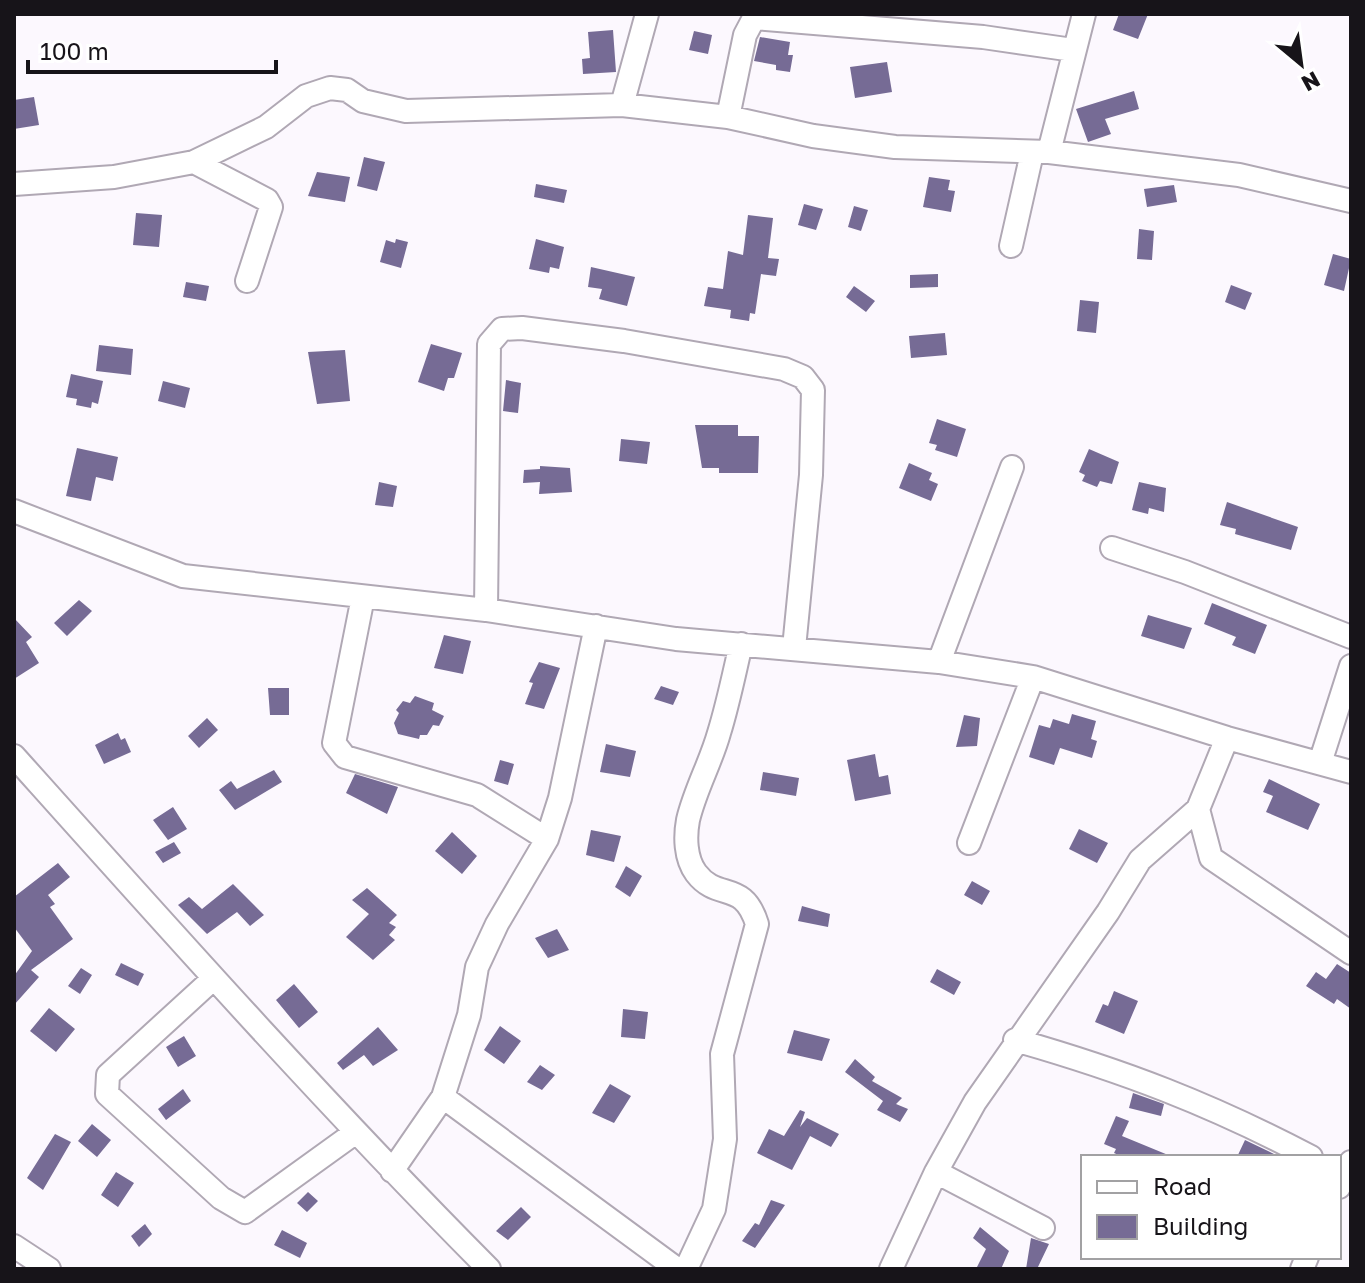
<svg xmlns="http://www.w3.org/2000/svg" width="1365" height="1283" font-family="'Golos Text',sans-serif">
	<rect width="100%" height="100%" fill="#fcf8fe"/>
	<path fill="#766b95" d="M1119,14H1148L1138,39L1113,30Z
		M613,30L616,72L583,74L582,59L590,58L588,32Z
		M694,31L712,35L708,54L689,50Z
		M760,37L790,42L788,55H793L790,72L776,70V65L754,61Z
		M887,62L892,92L855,98L850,67Z
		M1134,91L1139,109L1105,119L1111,134L1088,142L1076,109Z
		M34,97L39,125L14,129V100Z
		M364,157L385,162L377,191L357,186Z
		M317,172L350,177L345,202L308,196Z
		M929,177L950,180L948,190L955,191L951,212L923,207Z
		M536,184L567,190L564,203L534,197Z
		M1174,185L1177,202L1147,207L1144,189Z
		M804,204L823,209L816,230L798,225Z
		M854,206L868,210L861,231L848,227Z
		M136,213L162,215L159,247L133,245Z
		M748,215L773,218L768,258L779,259L776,276L761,274L755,314L750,313L749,321L730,318L731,310L704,306L708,287L723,289L728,251L743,255Z
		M1139,229L1154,231L1152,260L1137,259Z
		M396,239L408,242L401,268L380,262L386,240L395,243Z
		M536,239L564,247L559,269L550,267L549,273L529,269Z
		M1333,254L1351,259L1344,291L1324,285Z
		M591,267L635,277L627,306L599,299L602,289L588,287Z
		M938,274V287L910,288V275Z
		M186,282L209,286L206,301L183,297Z
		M1231,285L1252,293L1245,310L1225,302Z
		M854,286L875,301L866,312L846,297Z
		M1080,300L1099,302L1096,333L1077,331Z
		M945,333L947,355L911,358L909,336Z
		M431,344L462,353L454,378H448L444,391L418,382Z
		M99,345L133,349L131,375L96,371Z
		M345,350L350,401L317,404L308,352Z
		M71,374L103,381L98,404L92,402L91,408L76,405L77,399L66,397Z
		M506,380L521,383L518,413L503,411Z
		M163,381L190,388L185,408L158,401Z
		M937,419L966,429L957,457L935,450L937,445L929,443Z
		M695,425H738V436H759L758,473H719V468H702Z
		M621,439L650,442L647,464L619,461Z
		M77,448L118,457L113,481L96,477L91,501L66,496Z
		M1089,449L1119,462L1112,484L1100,481L1097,487L1082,481L1085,475L1079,472Z
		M909,463L932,473L929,480L938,484L931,501L899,488Z
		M540,466L570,468L572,492L539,494L540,482L523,483L524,470L540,469Z
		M379,482L397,486L393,507L375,505Z
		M1139,482L1166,488L1164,512L1149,508L1148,514L1132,510Z
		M1227,502L1298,527L1291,550L1235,534L1236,529L1220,525Z
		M79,600L92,611L67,636L54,623Z
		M1212,603L1267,625L1255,654L1232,645L1236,637L1204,624Z
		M1148,615L1192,628L1184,649L1141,636Z
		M14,618L32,637L26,642L39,663L14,679Z
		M444,635L471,641L463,674L434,668Z
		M539,662L560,668L544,709L525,704L533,683L529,682Z
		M661,686L679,692L673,705L654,699Z
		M268,688H289V715H270Z
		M415,696L434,703L432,710L444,716L439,726L433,725L427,735H420L419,739L398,734L394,723L399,713L396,710L403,701L410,703Z
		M1072,714L1096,721L1091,739L1097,741L1092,758L1060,748L1054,765L1029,757L1039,725L1050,728L1053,719L1069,724Z
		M964,715L980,718L977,746L956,747Z
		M207,718L218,730L199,748L188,736Z
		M118,733L121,740L125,738L131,752L104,764L95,745Z
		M606,744L636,751L630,777L600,772Z
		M875,754L879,777L888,775L891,794L855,801L847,760Z
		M500,760L514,764L508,785L494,781Z
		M274,770L282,782L235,810L219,790L231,781L237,789Z
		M763,772L799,778L796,796L760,790Z
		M355,774L398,787L387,814L346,793Z
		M1269,779L1320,804L1308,830L1266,812L1273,796L1263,792Z
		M173,807L187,829L168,840L153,820Z
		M1079,829L1108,843L1097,863L1069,849Z
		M591,830L621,836L614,862L586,855Z
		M452,832L477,856L462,874L435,851Z
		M174,842L181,853L163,863L155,852Z
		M58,863L70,877L48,895L55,904L50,907L73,939L31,970L39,977L14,1005V976L32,951L14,927V897Z
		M626,866L642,876L630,897L615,887Z
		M972,881L990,891L982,905L964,895Z
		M233,884L264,915L250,926L237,912L207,934L178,905L189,897L202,909Z
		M367,888L397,915L389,923L396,927L389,935L395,940L373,960L346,937L369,914L352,900Z
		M802,906L830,914L828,927L798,921Z
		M557,929L569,950L548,958L535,938Z
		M121,963L144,974L138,986L115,975Z
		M1337,964L1351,973V1009L1337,999L1334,1004L1306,986L1316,972L1326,979Z
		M81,968L92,975L80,994L68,986Z
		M937,969L961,982L954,995L930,982Z
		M294,984L318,1012L299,1028L276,1000Z
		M1114,991L1138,1001L1124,1034L1095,1022L1103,1004L1108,1006Z
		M49,1008L75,1029L56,1052L30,1031Z
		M623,1009L648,1012L645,1039L621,1037Z
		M500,1026L521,1041L504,1064L484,1050Z
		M378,1027L398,1050L373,1066L364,1055L343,1070L337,1063Z
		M794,1030L830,1039L822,1061L787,1053Z
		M184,1036L196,1056L178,1067L166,1047Z
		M855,1059L875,1077L872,1081L902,1098L896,1104L908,1109L900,1122L877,1110L883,1101L845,1072Z
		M540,1065L555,1075L542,1090L527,1082Z
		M610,1084L631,1096L614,1123L592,1113Z
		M183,1089L191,1101L166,1120L158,1109Z
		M1133,1093L1164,1104L1161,1116L1129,1108Z
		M800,1110L805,1112L800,1127L807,1118L839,1134L831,1147L810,1136L792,1170L757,1153L769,1129L784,1136Z
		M1116,1116L1129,1121L1122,1136L1173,1157H1123L1114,1153L1116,1149L1104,1144Z
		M92,1124L111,1140L97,1157L78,1141Z
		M55,1134L71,1142L43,1190L27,1178Z
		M1245,1140L1268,1151L1280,1157H1237Z
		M116,1172L134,1183L118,1207L101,1195Z
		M308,1192L318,1201L307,1212L297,1203Z
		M771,1200L785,1205L755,1248L742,1241L755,1223L759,1225Z
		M521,1207L531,1217L508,1240L496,1231Z
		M145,1224L152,1234L139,1247L131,1236Z
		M980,1227L1009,1251L1001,1269H976L986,1249L973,1238Z
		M282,1230L307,1243L300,1258L274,1245Z
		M1031,1238L1049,1244L1037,1269H1026Z"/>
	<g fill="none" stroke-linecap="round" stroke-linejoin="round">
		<g stroke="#b0a8b4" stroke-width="26">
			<path id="minor" d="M622,105L647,14
				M728,117L745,35L754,18L983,37L1073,50
				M1049,152L1084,14
				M194,162L267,200L271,207L247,281
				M14,184L114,177L194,162L266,127L306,96L330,88L347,90L363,101L406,111L622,105L728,117L813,136L895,147L1049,152L1239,175L1351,201
				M1011,246L1032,153
				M14,511L183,576L486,610L676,639L939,662L1033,677L1227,738L1351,772
				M1112,548L1185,572L1351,637
				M363,597L334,743L345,757L477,795L547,839
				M486,610L489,344L502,329L522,328L624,341L784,369L803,377L813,390L811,475L794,648
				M939,662L1012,467
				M14,756C170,930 325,1104 489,1269
				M1320,763L1351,666
				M1198,809L1211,858L1351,953
				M969,843L1033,677
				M214,978L108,1075L107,1094L221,1198L245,1212L356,1132
				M1015,1040C1124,1071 1210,1104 1311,1157
				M443,1097L677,1269
				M392,1171L443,1097L469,1015L477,967L497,924L547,839L560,798L596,626
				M936,1172L1043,1228
				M1339,1187L1351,1162
				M14,1246L49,1269
				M686,1269L714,1209L725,1139L722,1054L757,924C743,879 718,902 696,873C685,858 685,836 688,820C695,790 711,762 719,733C728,704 734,674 741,644
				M891,1269L936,1172L975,1102L1108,912L1140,860L1198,809L1227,738
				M1302,1269L1307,1257"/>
		</g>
		<use href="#minor" stroke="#fff" stroke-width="22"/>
	</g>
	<rect width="1365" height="1283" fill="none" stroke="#171419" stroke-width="32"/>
	<rect x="1081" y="1155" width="260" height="104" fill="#ffffff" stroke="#a2a1a3" stroke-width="2"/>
	<rect x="1097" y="1181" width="40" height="12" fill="#ffffff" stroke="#a2a1a3" stroke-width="2"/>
	<text x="1153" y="1195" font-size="24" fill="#171419">Road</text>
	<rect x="1097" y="1215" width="40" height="24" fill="#766b95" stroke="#a2a1a3" stroke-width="2"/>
	<text x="1153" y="1235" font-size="24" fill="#171419">Building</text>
	<g transform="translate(1301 64) rotate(151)" stroke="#ffffff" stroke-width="6" paint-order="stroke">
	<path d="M0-6L14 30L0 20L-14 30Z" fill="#171419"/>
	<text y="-12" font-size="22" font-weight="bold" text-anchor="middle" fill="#171419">N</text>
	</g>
	<path d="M28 60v12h248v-12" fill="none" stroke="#171419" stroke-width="4"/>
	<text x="40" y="60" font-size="24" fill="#171419" stroke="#ffffff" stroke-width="6" paint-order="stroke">100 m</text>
</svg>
